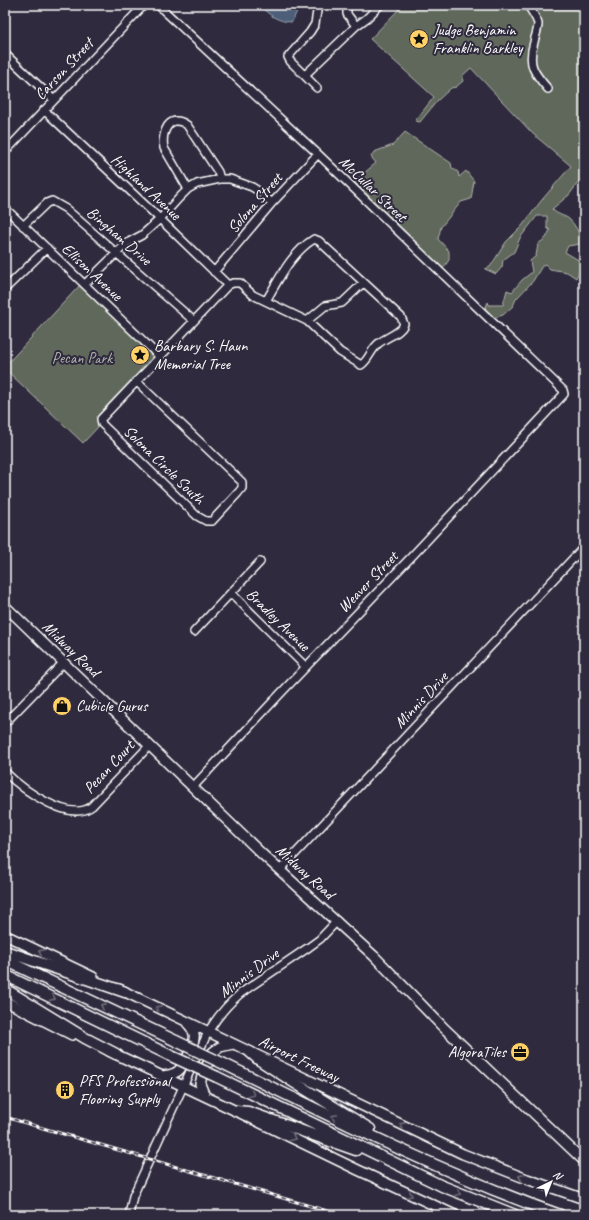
<svg xmlns="http://www.w3.org/2000/svg" width="589" height="1220" font-family="Caveat,sans-serif">
	<rect width="100%" height="100%" fill="#2f2a3d"/>
	<filter id="ink" filterUnits="userSpaceOnUse"><feTurbulence type="fractalNoise" baseFrequency=".025" numOctaves="2"/><feDisplacementMap in="SourceGraphic" scale="8" xChannelSelector="R" yChannelSelector="G"/><feConvolveMatrix kernelMatrix="1 2 1 2 8 2 1 2 1" color-interpolation-filters="sRGB"/></filter>
	<g filter="url(#ink)">
		<path fill="#60685b" stroke="#b0b4ad" d="M403,5H584V175L569,195L552,209C557,215 564,215 569,219C575,224 578,232 582,239L580,244L568,246L565,252L580,261L581,268L576,278L567,272L550,269L545,264L542,266L533,281L516,299L513,306L503,315L494,318L484,311L488,302L489,305H503L507,290L512,292L522,280L532,272L530,261L536,256L538,244L546,238L550,230L547,228V216H537L520,238L514,252L503,260L502,267L496,274L485,269L490,267L506,242L522,226L541,201L571,166L533,134L471,68L462,76L463,81L456,87L451,88L437,101L420,122L415,121L434,97L370,39Z
			M405,132L451,163L452,168L458,172L459,177L466,171L474,181L471,199L461,202L441,227L438,239L449,251V260L440,273L350,185L376,163L371,157L374,152L393,145Z
			M80,285L155,355L99,414V426L83,443L5,369V366Z"/>
		<path fill="#4e5f78" stroke="#959fae" d="M259,5H300L292,22C278,22 269,15 259,5Z"/>
		<g fill="none" stroke-linecap="round" stroke-linejoin="round">
			<g stroke="#fff" stroke-width="10">
				<path id="minor" d="M158,5L318,154L563,390L564,394L415,553L280,694L193,787
					M347,5V14L356,26
					M528,5C531,11 537,18 538,24C538,30 535,37 534,42C527,65 534,73 548,89
					M5,54L54,100
					M305,75L356,26L367,18L380,5
					M317,88L290,61L288,57L310,32L315,24L318,5
					M44,110L160,219L228,285
					M5,152L144,5
					M188,189L164,148C161,133 169,112 187,125L218,172L220,179
					M5,208L160,357
					M23,226L47,203L52,201L66,209L194,321
					M214,272L272,203L318,154
					M85,284L127,243L142,235L160,219L179,198L188,189L197,184L220,179H230L252,187L260,192L272,203
					M5,289L47,248
					M307,321L325,306L342,303L363,283
					M136,381L242,482V488L238,493L212,521H206L197,516L106,428L102,424L101,419L228,285L233,283H240L253,295L307,321L340,352L361,365C369,360 371,349 379,343C386,337 401,333 404,324L401,317L386,303L319,241L314,239C291,253 279,279 266,301
					M231,593L306,667
					M194,632L260,562
					M5,723L64,662
					M5,772C22,789 70,824 92,806L150,745
					M280,870L582,549
					M129,1215L133,1196L208,1032C217,1017 228,1004 241,993L309,947L320,939L337,921"/>
			</g>
			<g stroke="#fff" stroke-width="12">
				<path id="major" d="M5,606L262,854L374,956L443,1027L584,1161
					M5,935L93,977
					M119,989L463,1154L527,1179L584,1199
					M5,1001L72,1035
					M109,1051L236,1111L358,1170L455,1215
					M163,1076C168,1075 173,1075 178,1071C184,1066 196,1042 194,1034C193,1030 190,1026 187,1023
					M205,1096L200,1084L202,1076L213,1052L220,1047L233,1044"/>
			</g>
			<g stroke="#fff" stroke-width="13">
				<path id="highway" d="M5,951L125,992
					M5,960L176,1041
					M5,975L169,1055
					M5,989L85,1038L116,1054
					M250,1052L258,1059L295,1083L370,1129
					M224,1064C334,1118 444,1174 560,1215
					M217,1077L442,1186L515,1215
					M236,1111L248,1112L356,1150"/>
			</g>
			<use href="#minor" stroke="#2f2a3d" stroke-width="7"/>
			<use href="#major" stroke="#2f2a3d" stroke-width="9"/>
			<use href="#highway" stroke="#2f2a3d" stroke-width="10"/>
			<g stroke="#fff" stroke-width="3">
				<path id="rail" d="M5,1117L341,1215"/>
			</g>
			<use href="#rail" stroke="#2f2a3d" stroke-width="1.5" stroke-dasharray="4.5" stroke-linecap="butt"/>
			<g stroke="#fff" stroke-width="13" stroke-linecap="butt">
				<path id="highway-bridge" d="M176,1041L224,1064
					M169,1055L217,1077"/>
			</g>
			<use href="#highway-bridge" stroke="#2f2a3d" stroke-width="10"/>
		</g>
		<defs><path id="oneway-chevron" d="M-2-3.5L2.5 0L-2 3.5" fill="none" stroke-width="1.6" stroke-linecap="round" stroke-linejoin="round"/></defs>
		<g stroke="#6d6a77">
			<use href="#oneway-chevron" transform="translate(41 952) rotate(-154)"/>
			<use href="#oneway-chevron" transform="translate(53 998) rotate(26)"/>
			<use href="#oneway-chevron" transform="translate(103 1006) rotate(-154)"/>
			<use href="#oneway-chevron" transform="translate(158 1008) rotate(-155)"/>
			<use href="#oneway-chevron" transform="translate(252 1094) rotate(26)"/>
			<use href="#oneway-chevron" transform="translate(334 1117) rotate(-154)"/>
			<use href="#oneway-chevron" transform="translate(402 1125) rotate(-154)"/>
			<use href="#oneway-chevron" transform="translate(293 1138) rotate(26)"/>
			<use href="#oneway-chevron" transform="translate(521 1177) rotate(-159)"/>
			<use href="#oneway-chevron" transform="translate(458 1193) rotate(23)"/>
			<use href="#oneway-chevron" transform="translate(410 1195) rotate(25)"/>
		</g>
	</g>
	<defs>
		<g id="sight-disc" transform="scale(1)"><circle r="9.5" fill="#ffd166" stroke="#2f2a3d"/><path d="M0-6L1.8-2.2L6-1.7L2.9 1.2L3.7 5.4L0 3.3L-3.7 5.4L-2.9 1.2L-6-1.7L-1.8-2.2Z" fill="#111"/></g>
		<g id="shop-disc" transform="scale(1)"><circle r="9.5" fill="#ffd166" stroke="#2f2a3d"/><path d="M-5-2.5h2.3a2.7 3.5 0 0 1 5.4 0H5L5.5 6h-11ZM-1.5-2.5h3a1.5 2.3 0 0 0-3 0Z" fill="#111"/></g>
		<g id="office-disc" transform="scale(1)"><circle r="9.5" fill="#ffd166" stroke="#2f2a3d"/><path d="M-6-3h4V-5.5h4V-3h4V5H-6ZM-1-4.5V-3h2v-1.5ZM-6 0V1H6V0Z" fill="#111"/></g>
		<g id="building-disc" transform="scale(1)"><circle r="9.5" fill="#ffd166" stroke="#2f2a3d"/><path d="M-4-6H4V6H1V3H-1V6H-4ZM-2.5-4.3h1.7v1.8h-1.7ZM.8-4.3h1.7v1.8H.8ZM-2.5-1h1.7V.8h-1.7ZM.8-1h1.7V.8H.8Z" fill="#111"/></g>
	</defs>
	<g fill-rule="evenodd">
		<use href="#sight-disc" x="419" y="39"/>
		<use href="#sight-disc" x="140" y="355"/>
		<use href="#shop-disc" x="62" y="706"/>
		<use href="#office-disc" x="520" y="1052"/>
		<use href="#building-disc" x="65" y="1090"/>
	</g>
	<g text-anchor="middle" dominant-baseline="central" stroke-width="4" stroke-linejoin="round" paint-order="stroke">
		<g font-size="16" fill="#fff" stroke="#2f2a3d" text-anchor="start">
			<text x="433" y="30">Judge Benjamin<tspan x="433" dy="18">Franklin Barkley</tspan></text>
			<text x="154" y="346">Barbary S. Haun<tspan x="154" dy="18">Memorial Tree</tspan></text>
			<text x="76" y="706">Cubicle Gurus</text>
			<text x="506" y="1052" text-anchor="end">AlgoraTiles</text>
			<text x="79" y="1081">PFS Professional<tspan x="79" dy="18">Flooring Supply</tspan></text>
		</g>
		<g font-size="16" fill="#fff" stroke="#2f2a3d">
			<text transform="translate(64 69) rotate(-47)">Carson Street</text>
			<text transform="translate(146 187) rotate(43)">Highland Avenue</text>
			<text transform="translate(373 189) rotate(44)">McCullar Street</text>
			<text transform="translate(255 203) rotate(-49)">Solona Street</text>
			<text transform="translate(119 236) rotate(41)">Bingham Drive</text>
			<text transform="translate(92 272) rotate(43)">Ellison Avenue</text>
			<text transform="translate(164 465) rotate(44)">Solona Circle South</text>
			<text transform="translate(368 582) rotate(-46)">Weaver Street</text>
			<text transform="translate(278 620) rotate(44)">Bradley Avenue</text>
			<text transform="translate(71 649) rotate(44)">Midway Road</text>
			<text transform="translate(421 700) rotate(-47)">Minnis Drive</text>
			<text transform="translate(109 767) rotate(-47)">Pecan Court</text>
			<text transform="translate(305 872) rotate(42)">Midway Road</text>
			<text transform="translate(249 973) rotate(-37)">Minnis Drive</text>
			<text transform="translate(299 1059) rotate(26)">Airport Freeway</text>
		</g>
		<g font-size="16" fill="#b0b4ad" stroke="#2f2a3d">
			<text x="82" y="358">Pecan Park</text>
		</g>
	</g>
	<rect width="589" height="1220" fill="none" stroke="#2f2a3d" stroke-width="20"/>
	<rect x="10" y="10" width="569" height="1200" fill="none" stroke="#fff" stroke-width="1.5" filter="url(#ink)"/>
	<g transform="translate(551 1182) rotate(43)" stroke="#2f2a3d" stroke-width="3" paint-order="stroke">
	<path d="M0-3L7 15L0 10L-7 15Z" fill="#ffffff"/>
	<text y="-6" font-size="11" font-weight="bold" text-anchor="middle" fill="#ffffff">N</text>
	</g>
</svg>
